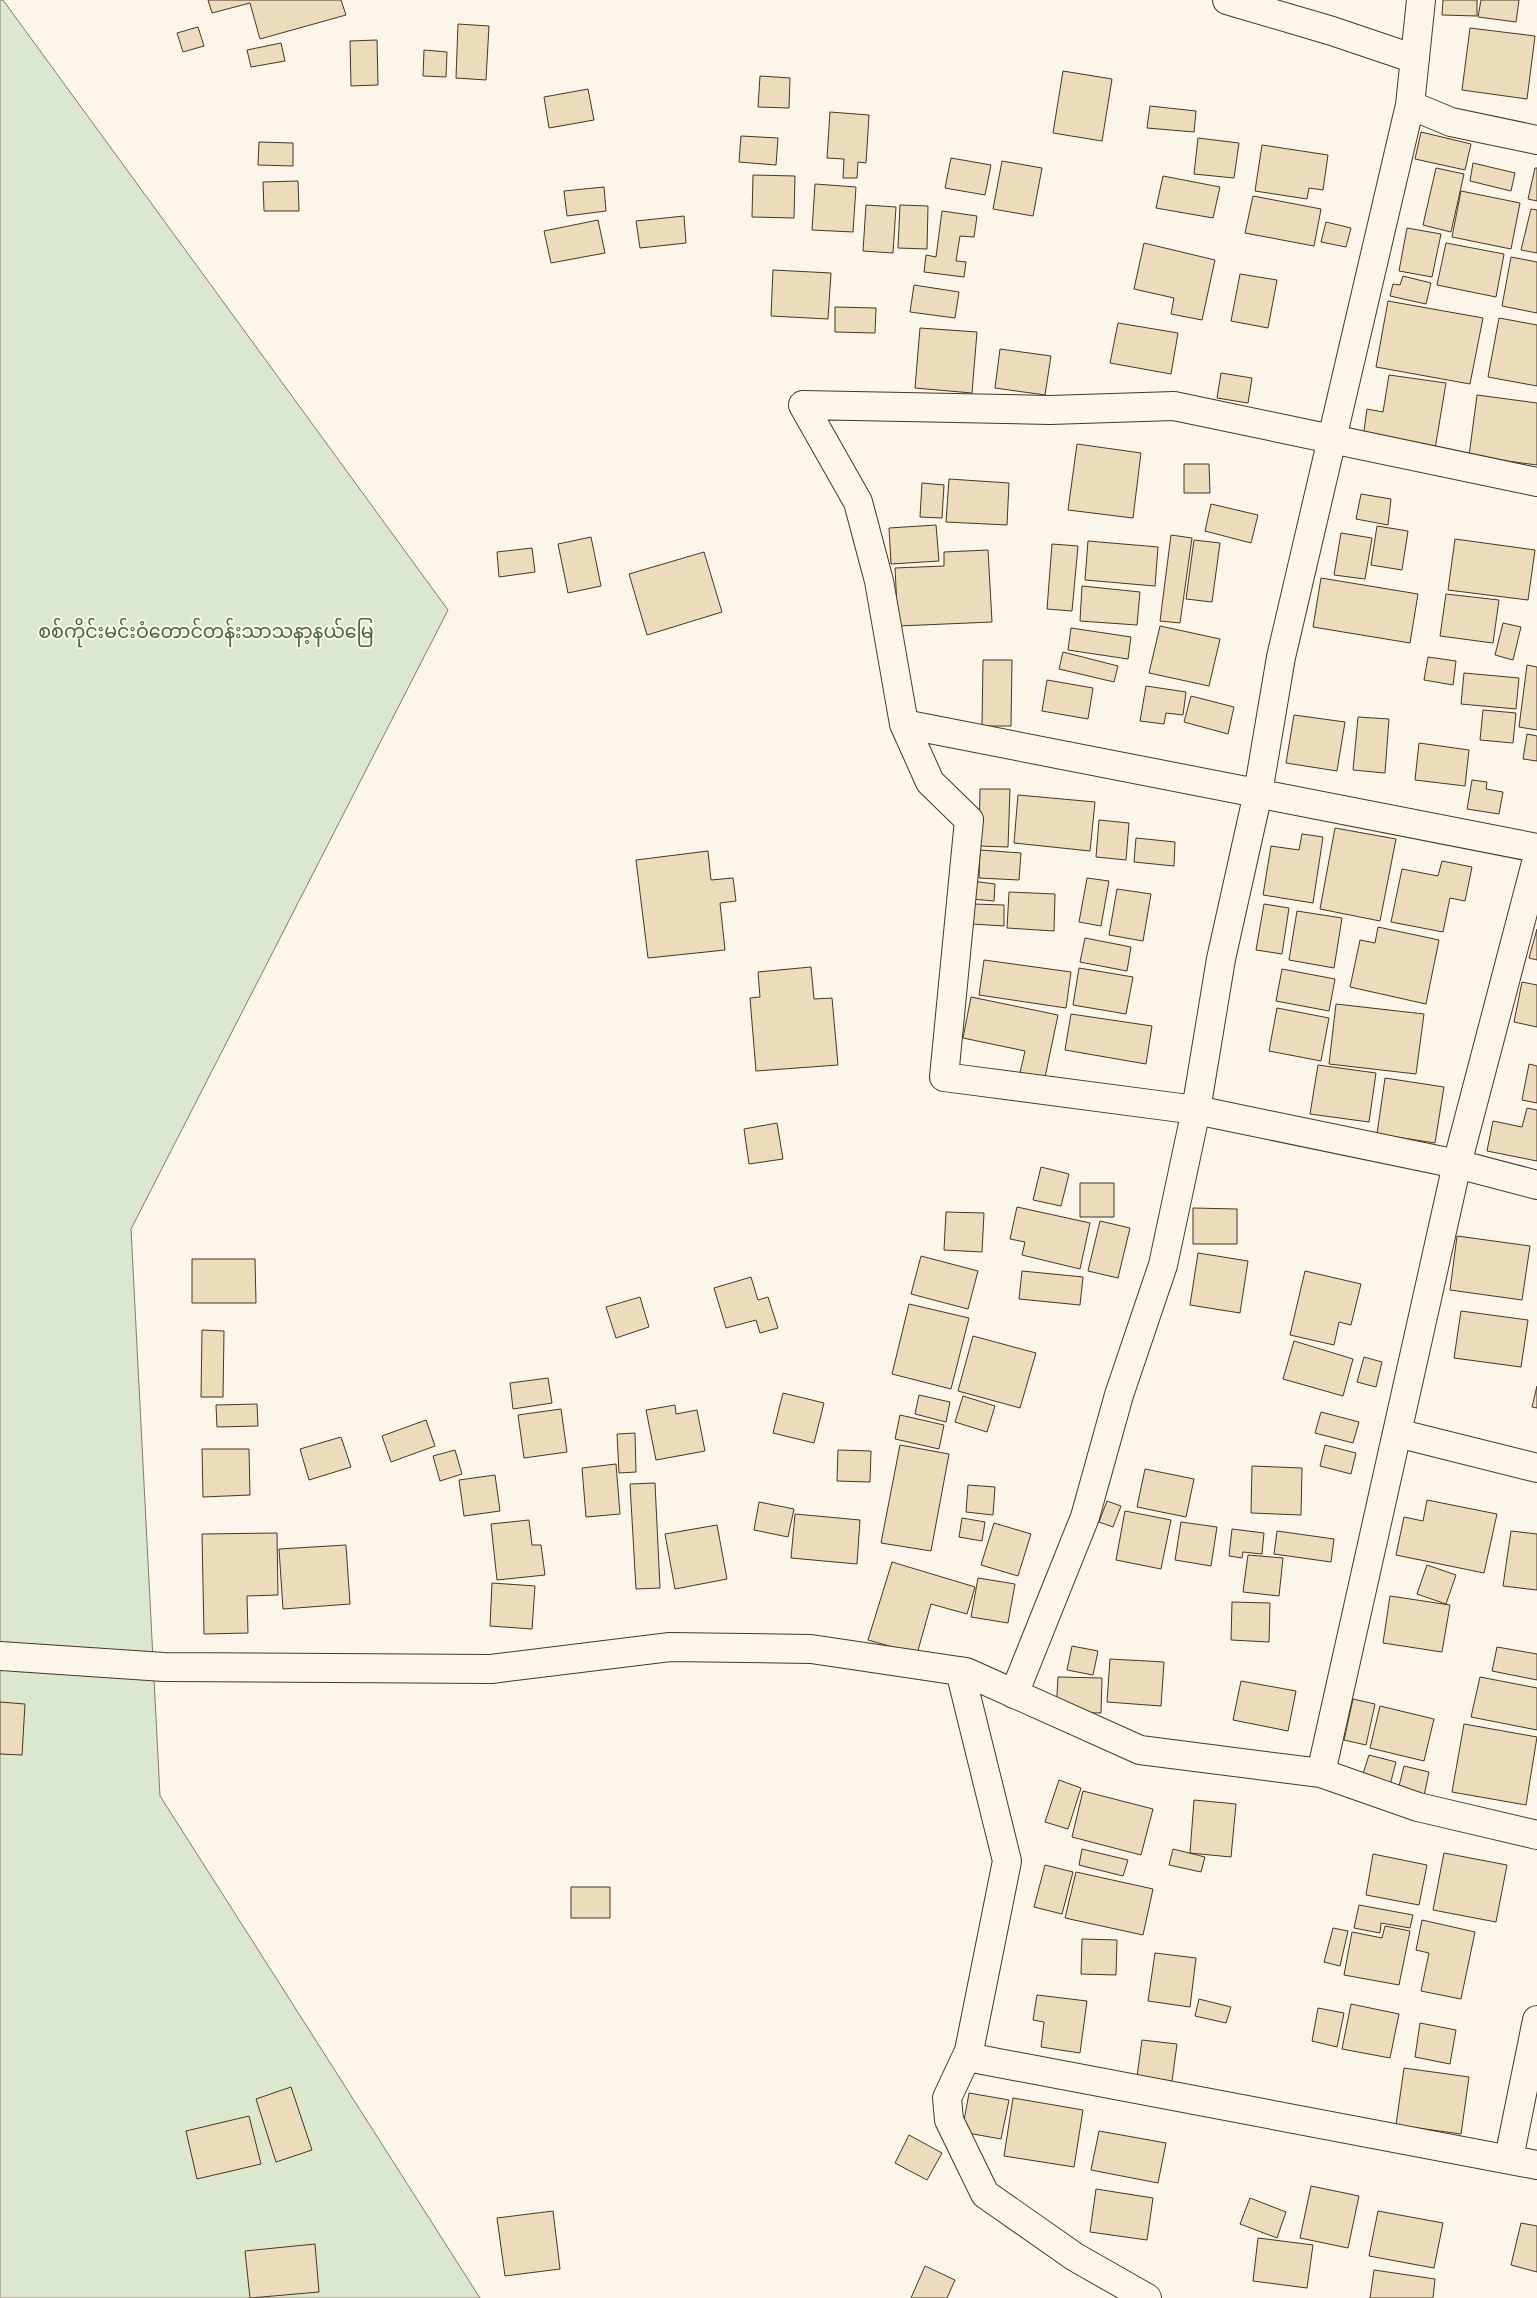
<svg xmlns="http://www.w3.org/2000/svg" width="1537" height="2298" font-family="Mulish,'Noto Sans Myanmar',sans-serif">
	<rect width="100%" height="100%" fill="#fbf6e9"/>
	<path fill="#dce7d0" stroke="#887966" d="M0,0H3L448,610L131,1229L160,1796L480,2298H0Z"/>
	<path fill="#ecdcbc" stroke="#4a3520" d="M208,0H341L346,15L260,39L250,3L212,13Z
		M1443,0H1477V16L1442,15Z
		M1481,0H1519L1516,22L1478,17Z
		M458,24L489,26L486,80L456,78Z
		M198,27L204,46L183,52L177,33Z
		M1470,28L1535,36L1527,99L1462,90Z
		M377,40L378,85L351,86L350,41Z
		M281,43L285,61L251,67L247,50Z
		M424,50L447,52L446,77L423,76Z
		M1063,71L1112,79L1102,141L1053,133Z
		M760,76L790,78L789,108L758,107Z
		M588,89L594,120L549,128L544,97Z
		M1150,106L1196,111L1194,132L1147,128Z
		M830,112L869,115L866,163L858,162L857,178H843L844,159L827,158Z
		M1421,132L1471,144L1465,170L1415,159Z
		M741,136L778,138L776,165L739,162Z
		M1198,138L1239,143L1234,178L1194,174Z
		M259,142L293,143V166L258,165Z
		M1262,145L1328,155L1323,190L1309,188L1307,199L1255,191Z
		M951,158L991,165L985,195L945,188Z
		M1002,161L1042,168L1033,216L993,209Z
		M1473,163L1515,173L1511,191L1470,181Z
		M1436,168L1464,174L1451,232L1423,225Z
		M1535,168H1537V201L1528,199Z
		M753,175L795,176L794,218L752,217Z
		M1163,176L1220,187L1213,218L1156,208Z
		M298,181L299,211H264L263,182Z
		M815,184L856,187L853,232L812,230Z
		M604,187L606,211L567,216L564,191Z
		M1461,191L1520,203L1511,249L1452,237Z
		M1253,196L1321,209L1314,246L1245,233Z
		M866,205L896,207L893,253L863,251Z
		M900,205L928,206L927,249L898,248Z
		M1531,209L1537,210V253L1521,250Z
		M942,211L977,216L974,237L960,236L956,261L966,262L964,277L924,272L926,255L936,257Z
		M684,216L686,243L640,248L636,221Z
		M598,220L605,253L551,263L544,231Z
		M1326,222L1351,228L1346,247L1321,242Z
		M1407,228L1441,234L1432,277L1399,271Z
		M1144,243L1215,260L1202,320L1171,314L1174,298L1134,289Z
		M1446,243L1504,254L1496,297L1437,285Z
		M1511,257L1537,262V313L1502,306Z
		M773,270L831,273L828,319L771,316Z
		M1240,274L1277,280L1268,328L1231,321Z
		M1403,276L1431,283L1426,304L1390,296L1393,284L1400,285Z
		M914,285L959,292L955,318L910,312Z
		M1388,301L1483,318L1470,384L1376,367Z
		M835,307L876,308L875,333L835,332Z
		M1499,318L1537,325V386L1488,377Z
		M1118,323L1178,333L1171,374L1110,363Z
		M920,328L977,332L972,393L915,388Z
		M1000,349L1051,356L1045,395L995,388Z
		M1221,373L1252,378L1248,403L1217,398Z
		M1389,375L1446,383L1435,449L1363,438L1367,409L1383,412Z
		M1477,395L1537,403V465L1469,456Z
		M1077,444L1141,453L1133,518L1068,510Z
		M1184,464H1209L1210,493H1184Z
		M949,479L1009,483L1007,525L946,522Z
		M922,483L944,485L942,518L920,517Z
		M1361,494L1391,499L1388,525L1356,519Z
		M1211,504L1258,515L1251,543L1205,531Z
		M936,525L939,561L891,564L889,528Z
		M1377,526L1408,531L1402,570L1371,565Z
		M1341,533L1372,538L1365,579L1334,575Z
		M1171,535L1192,538L1180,623L1160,621Z
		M591,537L601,586L568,593L558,544Z
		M1455,539L1535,550L1528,600L1448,590Z
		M1194,540L1220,543L1212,602L1186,599Z
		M1088,541L1158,547L1155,586L1085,580Z
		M1052,544L1078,546L1072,611L1047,609Z
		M532,548L535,572L499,577L497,552Z
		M988,550L992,622L898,626L895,568L944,566V552Z
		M704,552L722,612L647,635L629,574Z
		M1321,578L1418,594L1410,643L1313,627Z
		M1082,586L1140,592L1137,625L1080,621Z
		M1446,594L1499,600L1493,643L1440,636Z
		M1503,623L1521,627L1513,660L1495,655Z
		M1160,626L1220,639L1209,686L1149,673Z
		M1071,628L1131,637L1128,659L1068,650Z
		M1063,652L1118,666L1114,682L1059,669Z
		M1428,657L1456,661L1453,685L1424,680Z
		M983,660H1012L1011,726H982Z
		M1527,665L1537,667V730L1519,727Z
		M1464,673L1519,678L1516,709L1461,704Z
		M1047,680L1093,688L1088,719L1042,711Z
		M1146,686L1186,692L1183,715L1166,713L1164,724L1140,721Z
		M1191,696L1234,707L1228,734L1184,722Z
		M1483,710L1516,713L1513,743L1480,740Z
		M1294,715L1345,722L1337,771L1286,763Z
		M1358,717L1389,719L1385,773L1353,770Z
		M1527,734L1537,736V761L1523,759Z
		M1419,743L1469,750L1465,786L1415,780Z
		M1472,780L1487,782L1486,789L1503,792L1499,814L1467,809Z
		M980,789H1010L1008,847L979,846Z
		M1018,795L1095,802L1090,851L1014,843Z
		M1099,820L1129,823L1126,860L1096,857Z
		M1335,828L1396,839L1380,921L1320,909Z
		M1302,834L1323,837L1313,903L1263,895L1271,846L1299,850Z
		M1136,838L1175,842L1174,866L1134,862Z
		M980,850L1021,853L1019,880L979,878Z
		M708,851L711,880L733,878L736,901L720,903L725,950L648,958L636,860Z
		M1442,861L1472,867L1465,901L1450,898L1443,932L1391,922L1402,869L1438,876Z
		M1087,878L1109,881L1101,926L1079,922Z
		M972,881L995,884L994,901L971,899Z
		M1117,889L1151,894L1143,941L1109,935Z
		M1009,892L1055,894L1054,931L1007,928Z
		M973,904L1004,905V926L972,924Z
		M1264,904L1289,908L1282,954L1256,950Z
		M1297,911L1342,918L1334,968L1289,960Z
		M1378,927L1439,940L1426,1004L1350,987L1360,940L1375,943Z
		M1537,929V960L1529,958Z
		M1085,938L1131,947L1127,971L1080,962Z
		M984,960L1071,972L1066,1008L979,995Z
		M811,967L814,999L832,998L838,1065L756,1071L750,998L760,997L758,972Z
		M1079,968L1133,977L1126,1014L1073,1005Z
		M1282,969L1335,979L1329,1011L1276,1001Z
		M1522,982L1537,985V1027L1514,1022Z
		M971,997L1058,1015L1044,1082L1019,1077L1025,1051L963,1038Z
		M1336,1004L1424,1014L1416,1074L1329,1064Z
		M1277,1008L1329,1018L1321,1061L1269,1051Z
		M1071,1014L1152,1026L1146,1064L1065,1050Z
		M1529,1064L1537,1066V1103L1522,1100Z
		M1318,1065L1376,1073L1369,1122L1310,1114Z
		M1385,1078L1444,1087L1435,1143L1377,1134Z
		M1527,1108L1537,1110V1161L1487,1151L1493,1121L1522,1127Z
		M777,1123L783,1159L749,1164L744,1129Z
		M1041,1167L1069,1174L1061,1206L1033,1200Z
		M1080,1183H1114V1217H1080Z
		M1017,1207L1090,1223L1080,1269L1022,1255L1025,1242L1010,1239Z
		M1193,1208L1237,1209V1244H1193Z
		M946,1212L984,1213L982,1252L944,1250Z
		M1100,1221L1130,1228L1118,1278L1088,1271Z
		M1457,1236L1530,1246L1522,1300L1450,1290Z
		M1198,1253L1248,1261L1240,1313L1190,1305Z
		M921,1256L978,1271L968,1309L911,1294Z
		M192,1259H255L256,1303H192Z
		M1022,1271L1083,1277L1080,1305L1019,1299Z
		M1305,1271L1361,1284L1351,1325L1339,1322L1334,1345L1290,1335Z
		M751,1277L758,1300L768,1297L778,1328L760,1333L756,1320L726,1328L714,1288Z
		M640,1297L649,1327L616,1338L606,1307Z
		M909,1304L969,1318L951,1389L892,1374Z
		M1461,1311L1528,1320L1521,1367L1454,1358Z
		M202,1330L224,1331L223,1397H201Z
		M973,1336L1036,1353L1020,1408L958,1391Z
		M1294,1341L1353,1359L1343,1396L1283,1379Z
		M1364,1357L1382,1362L1376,1387L1357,1382Z
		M548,1378L552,1403L513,1409L510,1383Z
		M1537,1386V1408L1532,1407Z
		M783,1393L824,1403L814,1443L773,1433Z
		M919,1395L950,1402L946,1422L915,1414Z
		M963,1396L995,1406L987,1432L955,1422Z
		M257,1404L258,1426L217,1427L216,1405Z
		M675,1405L676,1414L697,1410L705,1451L656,1460L646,1410Z
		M561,1409L567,1452L524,1458L518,1415Z
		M1321,1412L1359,1422L1353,1443L1315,1433Z
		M900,1415L944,1425L939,1449L895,1439Z
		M426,1420L435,1446L391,1462L382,1436Z
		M635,1433L636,1472L619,1473L617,1434Z
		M341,1437L351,1467L309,1480L300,1449Z
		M900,1445L949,1454L931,1551L881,1543Z
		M1325,1445L1356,1453L1351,1474L1320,1466Z
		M202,1449H249L250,1495L203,1497Z
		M455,1450L462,1474L440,1481L433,1456Z
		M838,1450L871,1451L870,1482L837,1481Z
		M616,1464L620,1514L586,1517L582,1468Z
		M1252,1466L1302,1468L1301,1515L1251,1513Z
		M1145,1469L1194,1479L1186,1517L1137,1507Z
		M495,1475L500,1511L464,1516L459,1480Z
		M655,1483L660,1588L636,1589L630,1484Z
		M968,1485L995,1487L993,1515L966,1512Z
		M1427,1500L1497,1514L1484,1573L1396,1555L1404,1517L1423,1521Z
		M1107,1501L1121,1506L1113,1527L1099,1522Z
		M759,1502L794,1509L788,1537L754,1530Z
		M1125,1511L1171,1520L1161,1569L1116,1560Z
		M795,1514L860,1520L857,1564L791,1558Z
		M962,1518L985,1522L982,1541L959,1537Z
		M529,1520L532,1545H541L545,1575L497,1580L491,1524Z
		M1181,1522L1217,1527L1211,1566L1175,1560Z
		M994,1523L1031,1534L1018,1576L981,1565Z
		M717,1525L727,1579L675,1589L665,1534Z
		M1232,1529L1264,1533L1262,1554L1243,1552L1242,1558L1229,1556Z
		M1277,1531L1334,1539L1331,1562L1274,1554Z
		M1511,1531L1537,1534V1590L1503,1586Z
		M277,1533L278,1595L247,1596L248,1633L204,1634L202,1534Z
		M346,1545L350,1604L283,1609L279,1549Z
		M1248,1555L1283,1558L1279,1596L1243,1592Z
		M892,1562L975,1587L967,1614L931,1604L917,1654L868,1640Z
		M1427,1565L1456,1575L1446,1604L1417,1594Z
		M978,1578L1015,1584L1008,1623L971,1617Z
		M492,1583L535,1586L532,1629L490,1626Z
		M1390,1596L1450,1605L1442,1652L1383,1643Z
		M1232,1602L1270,1603L1269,1642L1231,1640Z
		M1072,1646L1098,1651L1093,1675L1067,1670Z
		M1497,1647L1537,1654V1680L1492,1671Z
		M1110,1659L1164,1662L1161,1706L1107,1702Z
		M1058,1677L1102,1678L1101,1713L1056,1712Z
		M1480,1677L1537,1688V1730L1471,1717Z
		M1241,1681L1296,1691L1288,1731L1233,1720Z
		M1353,1699L1375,1704L1366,1745L1344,1740Z
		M0,1702L25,1704L22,1755L0,1754Z
		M1380,1706L1434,1719L1424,1761L1370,1748Z
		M1464,1724L1537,1737L1526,1805L1452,1792Z
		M1369,1755L1396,1762L1390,1785L1362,1777Z
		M1404,1766L1429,1772L1424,1796L1398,1790Z
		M1059,1780L1081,1788L1068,1829L1045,1822Z
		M1083,1791L1153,1809L1141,1855L1072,1837Z
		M1194,1800L1236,1804L1231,1857L1190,1853Z
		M1082,1849L1128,1860L1123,1876L1079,1865Z
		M1173,1849L1205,1857L1201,1872L1169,1865Z
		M1444,1853L1507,1865L1496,1922L1433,1910Z
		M1373,1854L1427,1865L1419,1905L1366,1895Z
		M1045,1865L1073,1872L1062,1914L1034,1907Z
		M1076,1872L1153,1889L1143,1935L1065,1918Z
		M571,1887H610V1918H571Z
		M1359,1905L1413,1915L1410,1928L1381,1923L1380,1933L1354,1928Z
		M1422,1920L1475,1932L1461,1999L1421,1991L1429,1953L1416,1950Z
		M1385,1926L1410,1931L1399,1985L1344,1975L1352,1932L1382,1938Z
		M1333,1928L1348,1931L1340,1966L1324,1962Z
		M1082,1939L1117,1940L1116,1975L1081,1974Z
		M1155,1953L1196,1958L1190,2007L1148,2001Z
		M1037,1995L1087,2001L1080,2053L1041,2047L1044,2022L1033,2020Z
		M1199,1999L1231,2007L1226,2023L1195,2016Z
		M1351,2004L1399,2014L1390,2058L1342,2049Z
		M1318,2008L1344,2013L1337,2047L1312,2041Z
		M1420,2023L1456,2030L1450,2064L1415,2057Z
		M1142,2040L1177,2044L1172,2081L1137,2077Z
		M1404,2068L1469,2077L1461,2134L1396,2125Z
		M291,2087L312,2150L276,2162L256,2099Z
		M969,2093L1009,2100L1001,2139L962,2132Z
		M1013,2098L1083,2110L1074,2167L1004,2156Z
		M249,2116L261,2164L197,2179L186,2131Z
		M1099,2131L1166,2143L1158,2183L1091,2170Z
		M909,2135L942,2153L927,2180L895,2163Z
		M1311,2186L1359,2196L1348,2248L1300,2238Z
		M1096,2189L1153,2198L1147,2240L1090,2232Z
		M1250,2198L1286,2212L1277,2238L1240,2224Z
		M553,2211L560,2269L505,2276L497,2218Z
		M1378,2211L1443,2223L1434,2268L1369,2256Z
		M1521,2223L1537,2226V2272L1511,2265Z
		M1258,2238L1313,2245L1307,2288L1253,2281Z
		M315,2244L319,2292L250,2298L245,2251Z
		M925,2266L955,2280L947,2298H911Z
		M1374,2270L1435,2279L1433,2298H1370Z"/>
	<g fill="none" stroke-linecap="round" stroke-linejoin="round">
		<g stroke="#4a3520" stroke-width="30">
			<path id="minor" d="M1227,0L1332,31L1415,59
				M1421,0L1410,105L1451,122L1537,140
				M803,405L858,502L879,581L904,724L930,782L969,820L944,1077L1196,1110L1457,1164L1537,1185
				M803,405L1050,410L1174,406L1537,482
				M904,724L1537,848
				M1397,1433L1537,1468
				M0,1656L164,1667L491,1669L670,1647L811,1649L966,1672L1140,1750L1321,1773L1418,1807L1537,1835
				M960,1671L1007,1861L969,2051L947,2098L949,2120L985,2194L1075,2257L1147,2298
				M1014,1694L1085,1517L1119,1395L1163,1265L1196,1110L1221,959L1258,793L1281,657L1410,105
				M1321,1773L1457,1164L1537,859
				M967,2057L1537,2165
				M1509,2158L1537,2020"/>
		</g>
		<use href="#minor" stroke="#fbf6e9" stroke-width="28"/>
	</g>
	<g text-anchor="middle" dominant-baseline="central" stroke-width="4" stroke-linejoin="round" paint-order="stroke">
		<g font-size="19" fill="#436837" stroke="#fbf6e9">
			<text x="206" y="631">စစ်ကိုင်းမင်းဝံတောင်တန်းသာသနာ့နယ်မြေ</text>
		</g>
	</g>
</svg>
